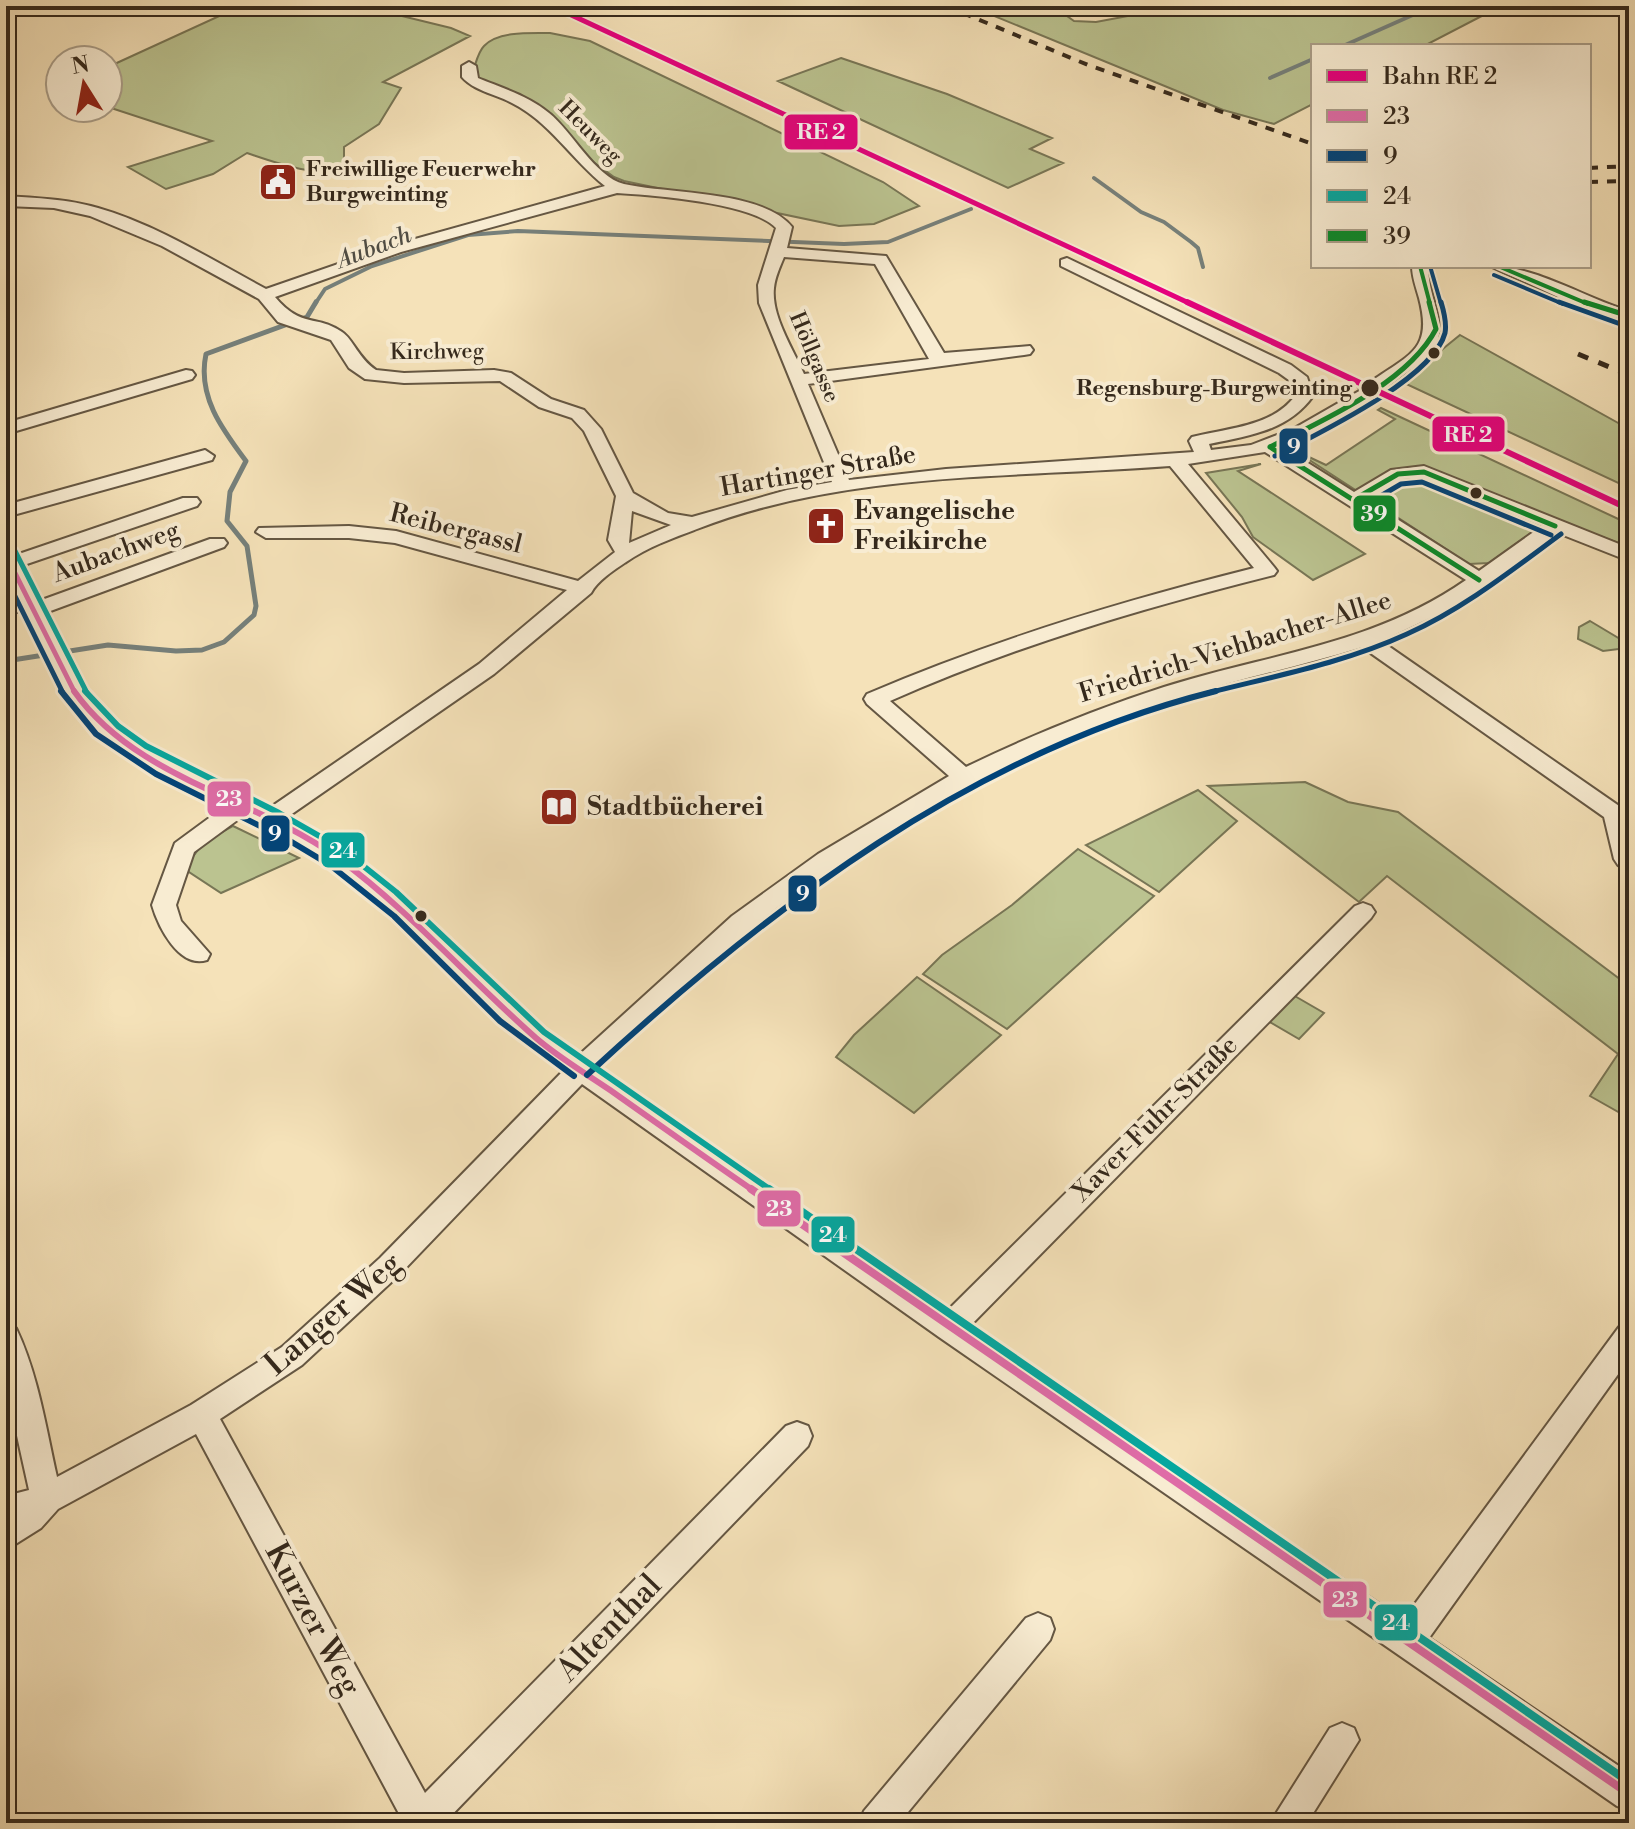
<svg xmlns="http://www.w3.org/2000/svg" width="1635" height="1829" font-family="'Libre Bodoni',serif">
	<rect width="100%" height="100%" fill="#f5e2b9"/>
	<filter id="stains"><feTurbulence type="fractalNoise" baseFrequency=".0025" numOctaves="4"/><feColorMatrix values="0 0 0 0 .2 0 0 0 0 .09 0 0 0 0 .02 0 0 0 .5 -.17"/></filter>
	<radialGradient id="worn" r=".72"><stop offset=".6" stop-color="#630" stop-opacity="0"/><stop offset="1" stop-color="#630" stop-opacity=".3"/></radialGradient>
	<path fill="#bbc390" stroke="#787656" stroke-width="2" d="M241,6H361L451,28L470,36L383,82L401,88L379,124L344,147V169C316,178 274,162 247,153L213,174L166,189L128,167L212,141L108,107V67Z
		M970,6H1053L1074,21L1096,22L1181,6H1501L1424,46H1313V104L1274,124L1223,110Z
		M550,33L590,41L883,182L919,206L874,224L839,226L624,181L614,177L585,156L559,122L537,108L479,81L473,71C476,63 478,52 484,46C498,31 531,33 550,33Z
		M841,58L947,94L1052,138L1030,149L1063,163L1008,188L778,81Z
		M1460,335L1629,429V488L1402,382Z
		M1381,408L1629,524V547L1552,518L1489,563L1469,564L1294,450L1326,465L1395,419L1378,410Z
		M1261,464L1238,471L1365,554L1313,580L1253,537L1242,517L1206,473Z
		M1590,621L1620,639L1627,648L1603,651L1578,639L1579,627Z
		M1305,782L1348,802L1398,812L1629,986V1118L1590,1096L1618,1054L1387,876L1359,902L1208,786Z
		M1198,790L1237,821L1159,892L1086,845Z
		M233,826L299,858L221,893L186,870C195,846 212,838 233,826Z
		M1078,849L1154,896L1007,1029L923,974L942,955L1012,905Z
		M917,977L1001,1035L914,1113L836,1057L854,1035Z
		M1293,995L1324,1013L1299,1039L1268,1021Z"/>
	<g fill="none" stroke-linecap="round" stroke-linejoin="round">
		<path stroke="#76807b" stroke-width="4" d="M1343,46L1433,6
			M1270,78L1313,59
			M1094,178L1141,212L1164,222L1191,242L1198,248L1203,267
			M315,304L325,289L372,266L468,235L518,231L844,244L888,242L971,209"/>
		<path stroke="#76807b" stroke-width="5" d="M6,661L108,645L176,651L202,650L224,642L254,615L256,606L247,546L227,521L230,492L246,461C222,429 197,396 206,354L307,317L316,302"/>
		<path stroke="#cfbd9a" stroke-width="19" stroke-dasharray="19 9" stroke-linecap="butt" d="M1361,395L1382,382"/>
		<g stroke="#655743" stroke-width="4">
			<path id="minor" d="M1613,6H1629V15Z
				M469,62L476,66L478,78C502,88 529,96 549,113C571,130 595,177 624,184C667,194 763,190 792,227L787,248L886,256L944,353L1030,346L1033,350L1030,354L1024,355L808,384L849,480L946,469L1194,452L1189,441L1192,437C1227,428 1272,427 1295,396L1293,383L1279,373L1061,266V260L1067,258L1291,365L1307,377L1313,396C1288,431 1248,436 1209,444L1211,450L1251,445L1293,429L1361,390L1367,391L1370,395L1367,399L1305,437L1281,446L1354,492L1391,470L1424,466L1629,548V561L1558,533L1455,606L1381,641L1622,808L1629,827V869L1618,865L1614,859L1604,817L1362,647C1302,666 1241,678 1181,697C958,764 758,901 598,1068L947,1311L1355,906L1363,903L1371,906L1375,912L1371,918L970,1326L1403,1620L1619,1327L1629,1323V1359L1429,1638L1629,1773V1811L1617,1806L939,1337L582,1084L400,1274L302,1365L220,1419L425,1793L786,1426L797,1422L808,1426L812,1436L808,1446L444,1823H404L196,1434L58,1509L41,1528L6,1550V1496L29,1490L6,1386V1324L16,1328C38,1374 46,1428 57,1477L191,1405L282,1347L380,1258L563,1071C485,1016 427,941 353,882C319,855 282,834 243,816L194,852L176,905L181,921L210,954L207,960C179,969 158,926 152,905L175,843L224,807C171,782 110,756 74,709C52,679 39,643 23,610L6,615V602L17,598L6,575V549L16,555L183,498H197L200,502L197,506L21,566L39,601L210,539H224L227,543L224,547L45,613C58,640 69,670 87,695C128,753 207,780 268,809L479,664L567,590L395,543L349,538H266L256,532L259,528L349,526L396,531L578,581L615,552L608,540L616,496L584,431L572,418L539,407L500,381L404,383L365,379L349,368L331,340L278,322L259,299L162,246L90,216L54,208L6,206V196C37,198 68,199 98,208C157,225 212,260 266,289L390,246L605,186C572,160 550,122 512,103C496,94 474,91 462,77V66ZM617,193C652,195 753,203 776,228L758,285L759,303L832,482L787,490L692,517L668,513L633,493L601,429L584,410L551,399L511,373L494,370L404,373L376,370C358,358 353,339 342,332C316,314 302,329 275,297L401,252ZM784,257L875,264L929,359L804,374C793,349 771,316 774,288C775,277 780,267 784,257ZM1265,452L1466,580C1373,645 1268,654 1164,687C1096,709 1030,736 966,767L890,701C1014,646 1143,608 1274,575L1277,571L1274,567L1188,464ZM1170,466L1254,568C1122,601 993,640 867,694L864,699L867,704L949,776L818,854L732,916L579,1055C474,983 400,877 286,818L494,674L591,593C597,581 614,570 626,562C648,547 673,538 697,529C845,471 1013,478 1170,466ZM1422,478L1542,526L1479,571L1367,500L1402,479ZM632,511L671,525L629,543Z
				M1412,266H1428C1429,315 1463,334 1409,371C1398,378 1389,389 1376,386L1373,382L1376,378C1413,353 1432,347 1419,298C1416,287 1412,277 1412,266Z
				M1490,266C1535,266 1585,298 1629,311V321L1584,309Z
				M186,370L192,371L195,375L192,379L6,434V423Z
				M205,450L214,456L212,460L6,517V505Z
				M1038,1613L1050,1618L1054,1629L1050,1640L899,1823H859L864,1811L1026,1618Z
				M1342,1723L1354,1728L1359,1740L1307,1823H1270L1330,1728Z"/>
		</g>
		<use href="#minor" fill="#f8ecd2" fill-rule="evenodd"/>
		<path stroke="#35291c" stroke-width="4" stroke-dasharray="9 9" stroke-linecap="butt" d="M946,6L1088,65L1313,144
			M1589,168L1629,166
			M1589,182L1629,181"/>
		<path stroke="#35291c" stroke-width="5" stroke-dasharray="11 11" stroke-linecap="butt" d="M1578,354L1629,375"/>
		<g stroke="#f8ecd2" stroke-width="10">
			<path id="bus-1-far2" d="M6,555L75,693"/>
		</g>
		<g stroke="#f8ecd2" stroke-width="12">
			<path id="bus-1-far1" d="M74,691C136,779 254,797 338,858C410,911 469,979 536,1038C558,1057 585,1073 610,1090C658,1124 706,1158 754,1191"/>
		</g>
		<g stroke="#f8ecd2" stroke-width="14">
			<path id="bus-1" d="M751,1189L1629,1794"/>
		</g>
		<g stroke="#f8ecd2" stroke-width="8">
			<path id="bus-2-far2" d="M1430,266L1441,304
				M1494,275L1563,304"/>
		</g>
		<g stroke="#f8ecd2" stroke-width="10">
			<path id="bus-2-far1" d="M1559,302L1626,326
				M1275,456C1317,434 1433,379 1445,333C1447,323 1444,312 1441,302
				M1360,508L1401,484L1422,482L1551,535
				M6,578L63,693
				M1208,693C1275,676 1344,663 1407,634C1463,609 1512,570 1561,534"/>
		</g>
		<g stroke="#f8ecd2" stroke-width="12">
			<path id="bus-2" d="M61,691L96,734L156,774L290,841L330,865L394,916L500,1021L574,1076
				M587,1075C769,907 972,752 1216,691"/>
		</g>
		<g stroke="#f8ecd2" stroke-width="10">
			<path id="bus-3-far2" d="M15,551L87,693"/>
		</g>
		<g stroke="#f8ecd2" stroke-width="12">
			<path id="bus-3-far1" d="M85,691L118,726L146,746L279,813L342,849L396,892L544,1032L772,1191"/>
		</g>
		<g stroke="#f8ecd2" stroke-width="14">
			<path id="bus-3" d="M769,1189L1629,1782"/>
		</g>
		<g stroke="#f8ecd2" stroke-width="8">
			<path id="bus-4-far1" d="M1420,266L1430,304
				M1498,266L1588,304"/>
		</g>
		<g stroke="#f8ecd2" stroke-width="10">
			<path id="bus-4" d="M1584,302L1629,316
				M1270,447C1323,420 1408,383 1436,329L1429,302
				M1270,447L1479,580
				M1355,499L1398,474L1424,472L1555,526"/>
		</g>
		<use href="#bus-1-far2" stroke="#df6ca7" stroke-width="5"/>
		<use href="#bus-1-far1" stroke="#df6ca7" stroke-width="6"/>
		<use href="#bus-1" stroke="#df6ca7" stroke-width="8"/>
		<use href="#bus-2-far2" stroke="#004379" stroke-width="4"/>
		<use href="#bus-2-far1" stroke="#004379" stroke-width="5"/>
		<use href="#bus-2" stroke="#004379" stroke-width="6"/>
		<use href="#bus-3-far2" stroke="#05a79f" stroke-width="5"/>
		<use href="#bus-3-far1" stroke="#05a79f" stroke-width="6"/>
		<use href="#bus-3" stroke="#05a79f" stroke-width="8"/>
		<use href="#bus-4-far1" stroke="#088a29" stroke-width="4"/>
		<use href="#bus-4" stroke="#088a29" stroke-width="5"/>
		<g stroke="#f8ecd2" stroke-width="9">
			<path id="rail-1-far1" d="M552,6L1191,304"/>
		</g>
		<g stroke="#f8ecd2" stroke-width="11">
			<path id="rail-1" d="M1187,302L1629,509"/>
		</g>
		<use href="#rail-1-far1" stroke="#e5007d" stroke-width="5"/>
		<use href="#rail-1" stroke="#e5007d" stroke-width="6"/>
	</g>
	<defs>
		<g id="civic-square" transform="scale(2)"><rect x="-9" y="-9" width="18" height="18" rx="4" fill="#8f2418" stroke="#f8ecd2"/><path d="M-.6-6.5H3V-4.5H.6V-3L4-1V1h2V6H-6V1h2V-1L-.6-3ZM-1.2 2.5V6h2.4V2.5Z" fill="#fff"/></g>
		<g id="church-square" transform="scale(2)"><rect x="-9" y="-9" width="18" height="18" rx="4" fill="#8f2418" stroke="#f8ecd2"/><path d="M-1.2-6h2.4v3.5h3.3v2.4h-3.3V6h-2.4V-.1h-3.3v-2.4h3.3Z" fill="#fff"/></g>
		<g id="library-square" transform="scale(2)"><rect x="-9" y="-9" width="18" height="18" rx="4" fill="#8f2418" stroke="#f8ecd2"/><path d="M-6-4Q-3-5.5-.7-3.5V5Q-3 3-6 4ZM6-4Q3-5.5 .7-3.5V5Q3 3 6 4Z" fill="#fff"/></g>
	</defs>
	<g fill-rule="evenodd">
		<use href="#civic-square" x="278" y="182"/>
		<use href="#church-square" x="826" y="526"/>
		<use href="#library-square" x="559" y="807"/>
	</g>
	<g fill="#35291c" stroke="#f8ecd2" stroke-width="3">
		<circle cx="1434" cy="353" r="7"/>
		<circle cx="1370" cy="388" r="10"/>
		<circle cx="1476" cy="493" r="7"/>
		<circle cx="421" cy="916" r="7"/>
	</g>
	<g text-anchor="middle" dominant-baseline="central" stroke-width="8" stroke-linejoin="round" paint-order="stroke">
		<g font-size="22" fill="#35291c" stroke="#f8ecd2">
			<text transform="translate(590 132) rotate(45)">Heuweg</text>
			<text transform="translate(437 352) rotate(-1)">Kirchweg</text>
			<text transform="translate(814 357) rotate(67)">Höllgasse</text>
		</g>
		<g font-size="22" font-weight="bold" fill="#35291c" stroke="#f8ecd2" text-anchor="start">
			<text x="306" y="169">Freiwillige Feuerwehr<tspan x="306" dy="25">Burgweinting</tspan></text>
		</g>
		<g font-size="22" font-weight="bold" fill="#35291c" stroke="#f8ecd2" text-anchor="end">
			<text x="1352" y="388">Regensburg-Burgweinting</text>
		</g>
		<g font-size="24" font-style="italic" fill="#504d44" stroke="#f8ecd2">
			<text transform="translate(374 248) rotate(-21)">Aubach</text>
		</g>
		<g font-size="26" fill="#35291c" stroke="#f8ecd2">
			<text transform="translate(818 471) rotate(-10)">Hartinger Straße</text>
			<text transform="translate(456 529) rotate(14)">Reibergassl</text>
			<text transform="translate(116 552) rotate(-20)">Aubachweg</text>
			<text transform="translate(1235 647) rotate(-17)">Friedrich-Viehbacher-Allee</text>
			<text transform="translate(1155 1119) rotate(-45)">Xaver-Fuhr-Straße</text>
		</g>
		<g font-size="26" font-weight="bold" fill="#35291c" stroke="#f8ecd2" text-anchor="start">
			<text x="854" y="511">Evangelische<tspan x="854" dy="30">Freikirche</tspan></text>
			<text x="587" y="807">Stadtbücherei</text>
		</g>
		<g font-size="32" fill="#35291c" stroke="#f8ecd2">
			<text transform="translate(333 1314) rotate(-41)">Langer Weg</text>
			<text transform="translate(313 1619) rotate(62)">Kurzer Weg</text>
			<text transform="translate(609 1628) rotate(-46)">Altenthal</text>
		</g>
	</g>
	<g stroke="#f8ecd2" stroke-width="3">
		<rect x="783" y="113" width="76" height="38" rx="8" fill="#e5007d"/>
		<rect x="1431" y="415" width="75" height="38" rx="8" fill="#e5007d"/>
		<rect x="1278" y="427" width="31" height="38" rx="8" fill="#004379"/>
		<rect x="1352" y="494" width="45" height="39" rx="8" fill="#088a29"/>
		<rect x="206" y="780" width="46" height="38" rx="8" fill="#df6ca7"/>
		<rect x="260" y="814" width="31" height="39" rx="8" fill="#004379"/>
		<rect x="320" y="831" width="46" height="38" rx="8" fill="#05a79f"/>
		<rect x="787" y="874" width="31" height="39" rx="8" fill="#004379"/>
		<rect x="756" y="1189" width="46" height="39" rx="8" fill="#df6ca7"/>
		<rect x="810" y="1215" width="46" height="39" rx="8" fill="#05a79f"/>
		<rect x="1322" y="1580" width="46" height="39" rx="8" fill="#df6ca7"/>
		<rect x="1373" y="1603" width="46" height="39" rx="8" fill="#05a79f"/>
	</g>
	<g font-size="22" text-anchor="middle" font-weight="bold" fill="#fff">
		<text x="821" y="139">RE 2</text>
		<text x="1468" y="442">RE 2</text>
		<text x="1294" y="454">9</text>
		<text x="1374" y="521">39</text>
		<text x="229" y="806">23</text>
		<text x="275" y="841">9</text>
		<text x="343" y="858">24</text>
		<text x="803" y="901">9</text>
		<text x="779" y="1216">23</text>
		<text x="833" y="1242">24</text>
		<text x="1345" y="1607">23</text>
		<text x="1396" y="1630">24</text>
	</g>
	<rect width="1635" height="1829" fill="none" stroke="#f5e2b9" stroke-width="32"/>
	<rect x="8" y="8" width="1619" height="1813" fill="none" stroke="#35291c" stroke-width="4"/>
	<rect x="16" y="16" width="1603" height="1797" fill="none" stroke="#35291c" stroke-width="2"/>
	<rect x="1311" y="44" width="280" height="224" fill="#f8ecd2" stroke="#aa9e89" stroke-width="2"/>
	<rect x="1327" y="70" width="40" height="12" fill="#e5007d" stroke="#aa9e89" stroke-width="2"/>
	<text x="1383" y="84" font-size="24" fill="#35291c">Bahn RE 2</text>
	<rect x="1327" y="110" width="40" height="12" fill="#df6ca7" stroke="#aa9e89" stroke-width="2"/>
	<text x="1383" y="124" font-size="24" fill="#35291c">23</text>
	<rect x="1327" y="150" width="40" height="12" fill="#004379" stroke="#aa9e89" stroke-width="2"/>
	<text x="1383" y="164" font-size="24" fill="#35291c">9</text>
	<rect x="1327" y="190" width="40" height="12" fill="#05a79f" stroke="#aa9e89" stroke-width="2"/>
	<text x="1383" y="204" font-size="24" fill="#35291c">24</text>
	<rect x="1327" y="230" width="40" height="12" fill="#088a29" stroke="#aa9e89" stroke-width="2"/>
	<text x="1383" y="244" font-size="24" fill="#35291c">39</text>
	<g transform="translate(84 84) rotate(349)"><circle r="38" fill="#f8ecd2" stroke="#aa9e89" stroke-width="2"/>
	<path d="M0-6L14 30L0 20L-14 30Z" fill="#8f2418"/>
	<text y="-12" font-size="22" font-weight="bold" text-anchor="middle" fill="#35291c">N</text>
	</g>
	<rect width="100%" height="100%" filter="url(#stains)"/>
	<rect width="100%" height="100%" fill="url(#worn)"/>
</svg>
